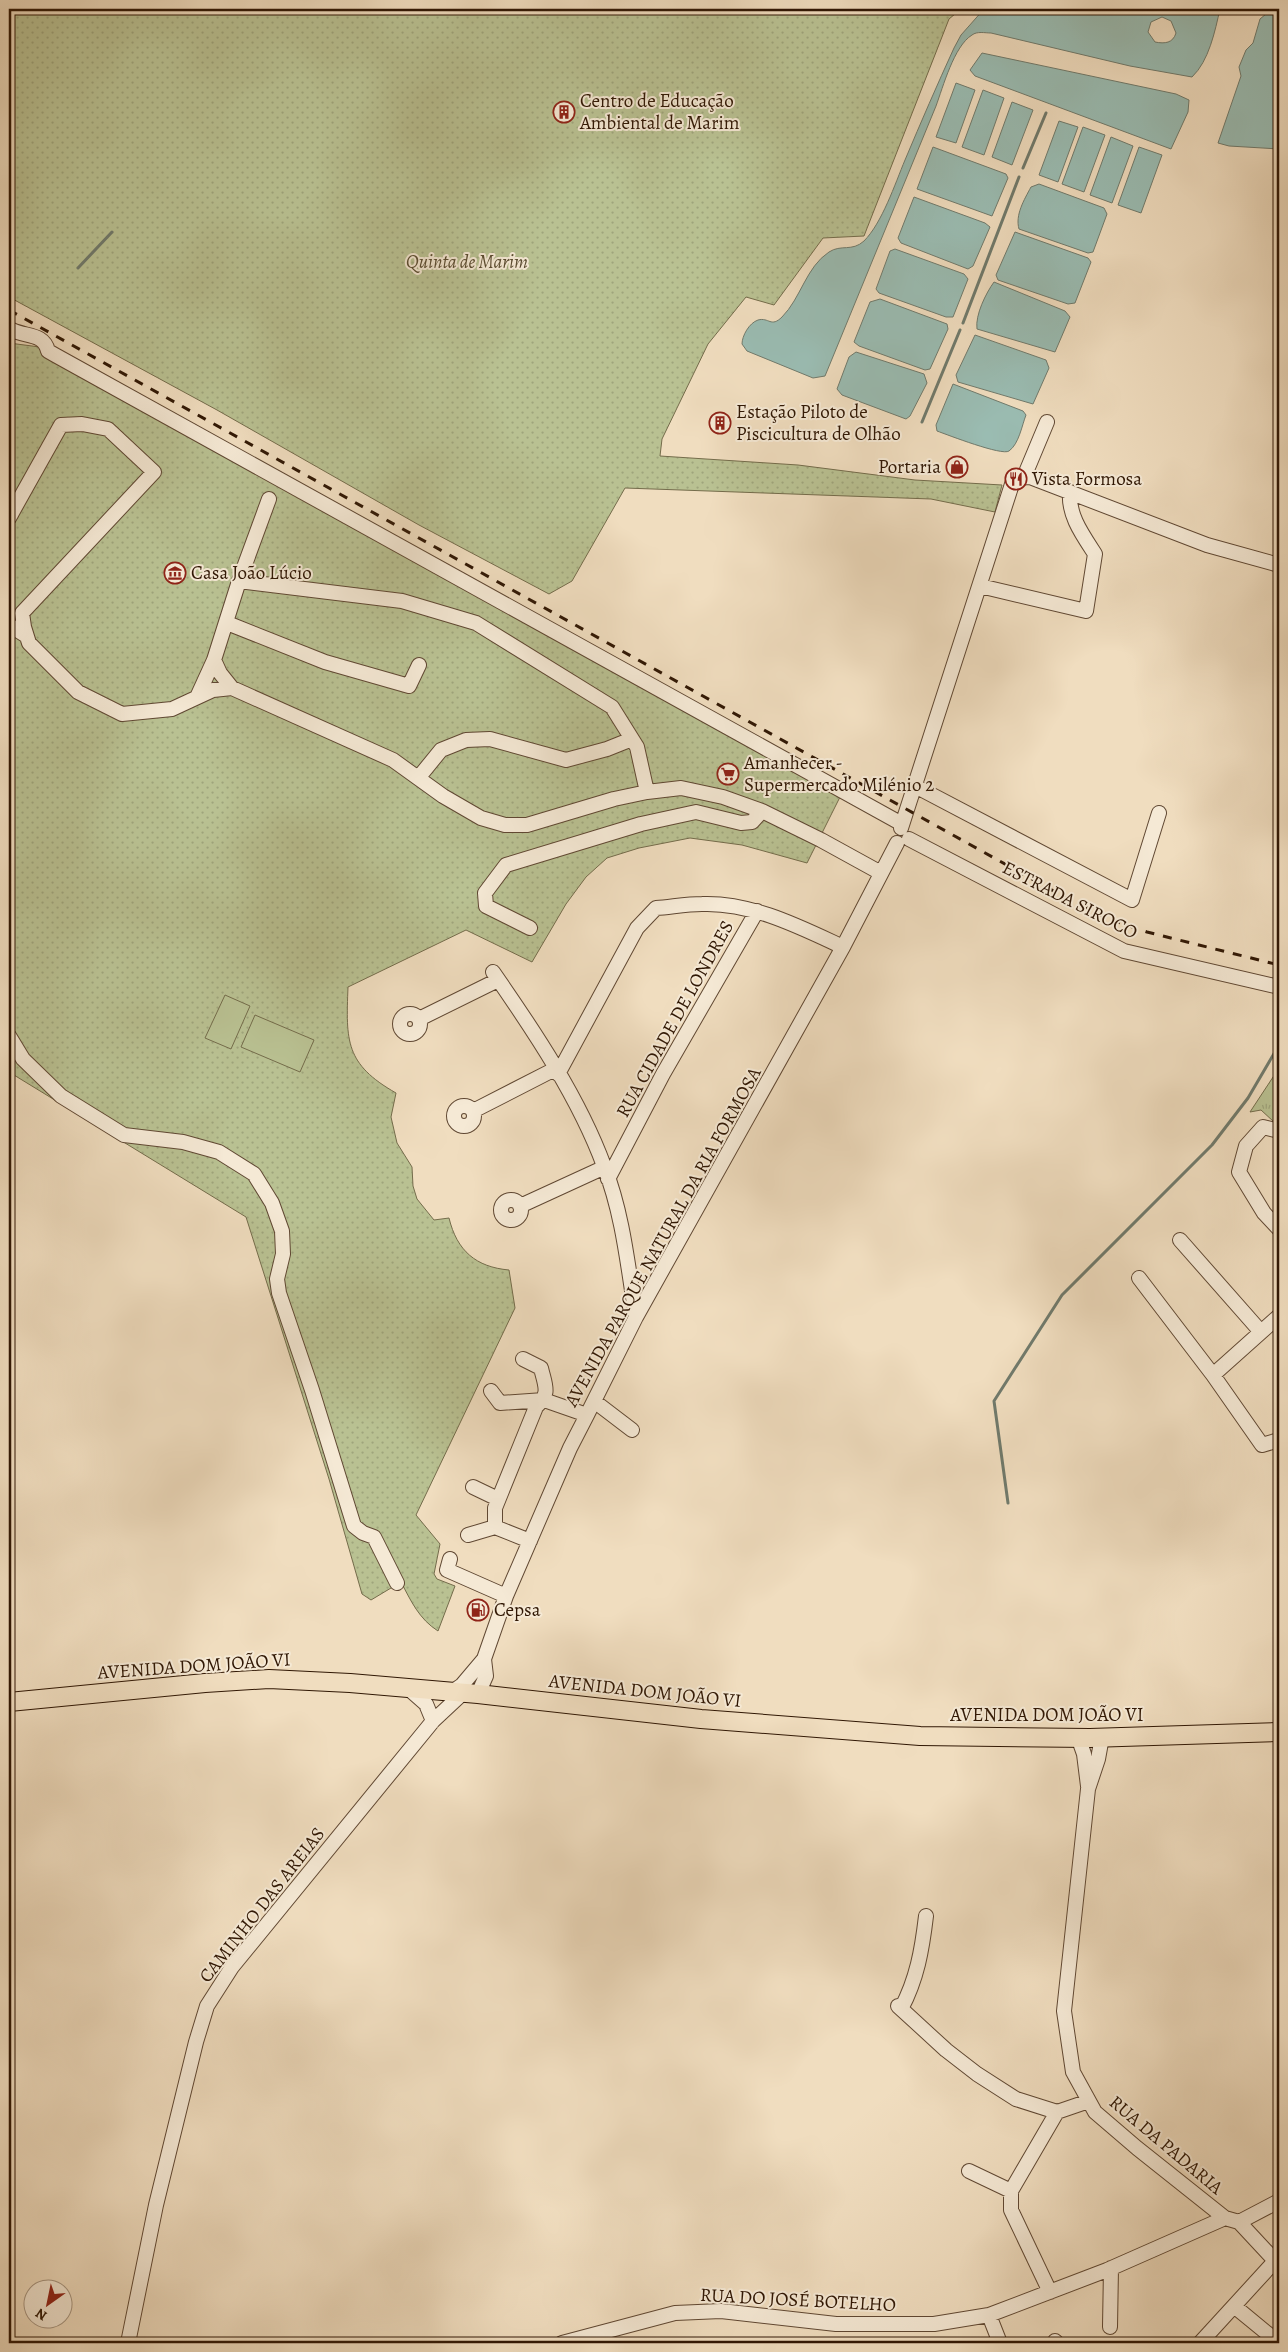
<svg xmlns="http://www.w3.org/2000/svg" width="1288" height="2352" font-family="Alegreya,serif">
	<defs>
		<pattern id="grass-tufts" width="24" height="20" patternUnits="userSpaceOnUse" patternTransform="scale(1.25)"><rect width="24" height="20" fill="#b9c192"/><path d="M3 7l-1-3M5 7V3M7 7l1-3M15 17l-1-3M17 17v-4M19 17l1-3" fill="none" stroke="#9fa57c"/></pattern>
		<pattern id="park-dots" width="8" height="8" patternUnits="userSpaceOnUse" patternTransform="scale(1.25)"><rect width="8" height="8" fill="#b9c192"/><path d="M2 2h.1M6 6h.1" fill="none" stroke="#9fa57c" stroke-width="1.8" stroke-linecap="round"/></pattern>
	</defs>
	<rect width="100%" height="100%" fill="#f0ddbf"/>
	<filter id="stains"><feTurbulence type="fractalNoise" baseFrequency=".004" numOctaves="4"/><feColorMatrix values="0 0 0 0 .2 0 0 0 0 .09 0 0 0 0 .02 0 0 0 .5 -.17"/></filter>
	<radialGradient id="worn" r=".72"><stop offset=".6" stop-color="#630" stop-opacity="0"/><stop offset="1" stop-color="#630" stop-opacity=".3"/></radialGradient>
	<path fill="url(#grass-tufts)" stroke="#746c4b" d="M1279,1068V1115L1276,1114L1274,1122L1261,1110L1250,1112Z"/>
	<path fill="url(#park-dots)" stroke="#746c4b" d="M9,9H961L949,19L864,236L823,238L774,305L746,297L708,344L662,439L660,456L798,465L915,480L1002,485L995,512L931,499L625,488L572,581L549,594L419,525L217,410L9,297Z
		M9,343L55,349L840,797L807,863L742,845L690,838L639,848L607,858L586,877L566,904L532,962L466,930L348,987C346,1041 345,1064 396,1093L391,1117L397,1143L412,1167L413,1186L417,1199L434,1220L449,1218C457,1251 476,1267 509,1270L515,1308L416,1515L440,1544L434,1574L437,1579L455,1586L438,1631C419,1619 411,1601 401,1582L371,1600L362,1594L329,1479L246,1217L9,1072Z"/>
	<path fill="#b9c192" stroke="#746c4b" d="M225,995L250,1006L231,1049L205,1038Z
		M255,1015L314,1040L300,1072L241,1047Z"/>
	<path fill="#9abcb2" stroke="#707a6c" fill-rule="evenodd" d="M984,9H1220C1215,31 1209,61 1192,77L1130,66L991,33C985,33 977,31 972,35C954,46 943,87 936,106L825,376L813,378L747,351L742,344C742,336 749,323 758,320C769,317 771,328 782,317C801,298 806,267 829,252C841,244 852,252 864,241C882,223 895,184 905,160C921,122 937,85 954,48L961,35ZM1162,17L1171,21L1176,33C1173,43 1165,44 1155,42L1148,32L1151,22Z
		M1268,9H1279V149L1229,146L1218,143L1241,76L1239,67L1246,50L1253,43L1260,19L1266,14Z
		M982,53L1176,94L1189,100L1188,112L1171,149L975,76L970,70Z
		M956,83L975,90L956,143L936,137Z
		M983,90L1004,98L984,155L962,147Z
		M1012,102L1033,110L1012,165L992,157Z
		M1059,121L1078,127L1058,182L1039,175Z
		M1083,127L1105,135L1084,192L1062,184Z
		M1111,137L1133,146L1112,203L1090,195Z
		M933,147L1006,174L1008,178L992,216L917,189Z
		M1139,147L1162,155L1141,213L1118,205Z
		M1039,184L1104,208L1107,214L1093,252L1088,253L1019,229C1015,215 1024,200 1031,187Z
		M914,197L985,223L990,227L973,266L968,269L901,243L898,238Z
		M1015,232L1088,258L1091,262L1075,303L1068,304L998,280L996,275Z
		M895,249L964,274L968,279L953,317H946L879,293L876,289L890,251Z
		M994,282L1065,311L1070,317L1055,352L977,329C975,315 986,293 994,282Z
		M880,299L947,324L948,329L930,369L925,370L859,346L854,342L870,302Z
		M975,335L1046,360L1049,368L1033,404L958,382L956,375Z
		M856,352L924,374L927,383L910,416L906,419L842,395L837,389L849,357Z
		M953,384L1023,411L1026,415C1022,425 1019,444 1009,451C1002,456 948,435 937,431L936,425Z"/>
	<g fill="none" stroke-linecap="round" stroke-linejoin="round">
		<path stroke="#707a6c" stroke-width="3" d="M1023,168L1046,113
			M78,268L112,232
			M963,323L1019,177
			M922,422L960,330
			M1008,1503L994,1401L1062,1295L1212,1145L1248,1098L1279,1045"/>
		<g stroke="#604833" stroke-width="16">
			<path id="minor" d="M12,330C26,337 44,333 48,351L55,355L902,824
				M1024,477L1047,422
				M9,518L61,425L82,424L108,429L154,472L22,613L24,627L29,643L78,692L122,714L172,709L213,690L232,688L393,760L443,796L481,818L505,825H527L614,799L647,792L681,788L723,797L762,811L821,840L881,873
				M239,581L402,601L476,623L612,707L637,747L647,792
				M980,586L1086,611L1095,554C1082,534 1068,515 1070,492
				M227,623L325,662L409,686L419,665
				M9,625L25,635
				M232,688L220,673L214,660L239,581L269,499
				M198,695L214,660
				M419,777L441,750L466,740L490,739L566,760L607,749L632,739
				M915,786L1132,900L1159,813
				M901,828L1014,478L1030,477L1207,545L1279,565
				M909,839L1124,951L1279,987
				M530,928L486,906L485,893L506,865L641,824L696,812L741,823L752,822L762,811
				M493,972C534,1031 579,1098 604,1166C623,1214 628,1267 636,1317
				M400 1024a10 10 0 1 1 20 0a10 10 0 1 1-20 0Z
				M419,1019L498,980
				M9,1036L23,1059L61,1096L124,1135L183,1142L219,1152L254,1174L272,1203L282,1231L283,1254L277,1279L279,1293L312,1390L354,1526L363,1533L374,1537L397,1583
				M558,1074L637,928L656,908C671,907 686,904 702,904C751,902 800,927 843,947
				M454 1116a10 10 0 1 1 20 0a10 10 0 1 1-20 0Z
				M473,1111L555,1069
				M1279,1131L1263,1127L1246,1146L1239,1172L1264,1213L1279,1229
				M608,1179L663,1074L757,911
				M501 1210a10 10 0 1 1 20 0a10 10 0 1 1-20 0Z
				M520,1206L605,1167
				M1180,1240L1261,1332
				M1139,1278L1213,1375L1262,1445L1279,1440
				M523,1359L541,1368C545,1386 551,1393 536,1407L495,1508V1527L530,1541
				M1213,1375L1279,1316
				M491,1391L500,1403L544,1400L587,1415
				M594,1401L632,1430
				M473,1487L498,1499
				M468,1535L495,1527
				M450,1559L447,1570L506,1596
				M409,1689L426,1704L433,1721
				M452,1692L462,1685L484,1659L506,1596L570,1448L587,1415L636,1317L843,947L897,843
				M478,1694L486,1676L484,1659
				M1078,1737L1084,1754L1088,1786
				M1102,1737L1098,1759L1088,1789L1064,2011L1073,2072L1095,2112L1137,2148L1225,2218L1239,2222L1279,2265
				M898,2006L946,2050L977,2074L1016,2099L1057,2112
				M901,2009C917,1979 922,1950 926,1916
				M969,2171L1011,2191
				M1239,2222L1279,2201
				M1050,2292L1011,2210V2191L1057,2112L1089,2101
				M1234,2306L1279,2343
				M989,2315L1000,2343
				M1110,2327L1111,2268
				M1055,2341L1057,2343
				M128,2343L156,2205L196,2042L207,2006L232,1967L433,1721L463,1693
				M562,2343L675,2313L721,2311L836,2324H934L989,2315L1107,2270L1225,2218
				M1200,2343L1275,2261"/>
		</g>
		<g stroke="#301704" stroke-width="20">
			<path id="major" d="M9,1702L205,1683L269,1679L350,1683L478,1694L701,1719L920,1736L1090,1738L1279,1732"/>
		</g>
		<use href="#minor" stroke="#f5e9d5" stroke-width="14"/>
		<use href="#major" stroke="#f0ddbf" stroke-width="18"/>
		<path stroke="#301704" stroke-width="3" stroke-dasharray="9 9" stroke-linecap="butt" d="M9,310L1059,894L1109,919L1147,932L1279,965"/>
	</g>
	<defs>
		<g id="building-ring" transform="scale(1.125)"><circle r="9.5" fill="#f5e9d5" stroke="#8f2418" stroke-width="1.5"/><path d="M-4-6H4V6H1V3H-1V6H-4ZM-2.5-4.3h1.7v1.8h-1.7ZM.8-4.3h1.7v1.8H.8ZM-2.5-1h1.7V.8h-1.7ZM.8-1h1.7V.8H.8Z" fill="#8f2418"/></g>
		<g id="shop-ring" transform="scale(1.125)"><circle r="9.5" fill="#f5e9d5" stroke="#8f2418" stroke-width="1.5"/><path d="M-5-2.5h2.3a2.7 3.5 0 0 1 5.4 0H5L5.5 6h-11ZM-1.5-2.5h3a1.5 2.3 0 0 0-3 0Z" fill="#8f2418"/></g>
		<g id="restaurant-ring" transform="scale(1.125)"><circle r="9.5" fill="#f5e9d5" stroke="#8f2418" stroke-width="1.5"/><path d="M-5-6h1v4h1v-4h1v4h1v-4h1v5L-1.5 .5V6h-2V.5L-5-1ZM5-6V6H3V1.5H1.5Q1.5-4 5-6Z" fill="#8f2418"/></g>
		<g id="museum-ring" transform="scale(1.125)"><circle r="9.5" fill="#f5e9d5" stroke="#8f2418" stroke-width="1.5"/><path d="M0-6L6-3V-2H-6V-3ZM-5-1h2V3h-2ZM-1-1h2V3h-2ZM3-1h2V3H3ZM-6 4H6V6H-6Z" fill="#8f2418"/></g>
		<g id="supermarket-ring" transform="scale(1.125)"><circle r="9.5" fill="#f5e9d5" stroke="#8f2418" stroke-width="1.5"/><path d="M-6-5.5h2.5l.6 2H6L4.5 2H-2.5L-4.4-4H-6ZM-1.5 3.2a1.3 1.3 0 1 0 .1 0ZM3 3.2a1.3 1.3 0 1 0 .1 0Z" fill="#8f2418"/></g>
		<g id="fuel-ring" transform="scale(1.125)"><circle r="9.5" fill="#f5e9d5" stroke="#8f2418" stroke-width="1.5"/><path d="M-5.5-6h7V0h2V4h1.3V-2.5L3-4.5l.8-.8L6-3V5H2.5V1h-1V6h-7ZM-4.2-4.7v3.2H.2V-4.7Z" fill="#8f2418"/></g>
	</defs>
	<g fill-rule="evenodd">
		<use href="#building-ring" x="564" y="112"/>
		<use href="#building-ring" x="720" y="423"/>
		<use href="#shop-ring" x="957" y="467"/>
		<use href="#restaurant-ring" x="1016" y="479"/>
		<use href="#museum-ring" x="175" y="573"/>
		<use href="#supermarket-ring" x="728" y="774"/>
		<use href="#fuel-ring" x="478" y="1610"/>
	</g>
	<g text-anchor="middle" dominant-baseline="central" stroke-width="4" stroke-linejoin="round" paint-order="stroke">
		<g font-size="19" fill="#301704" stroke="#f5e9d5" text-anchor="start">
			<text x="580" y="101">Centro de Educação<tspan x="580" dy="22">Ambiental de Marim</tspan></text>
			<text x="736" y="412">Estação Piloto de<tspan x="736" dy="22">Piscicultura de Olhão</tspan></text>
			<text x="941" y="467" text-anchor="end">Portaria</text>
			<text x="1032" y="479">Vista Formosa</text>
			<text x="191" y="573">Casa João Lúcio</text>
			<text x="744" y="763">Amanhecer -<tspan x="744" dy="22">Supermercado Milénio 2</tspan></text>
			<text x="494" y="1610">Cepsa</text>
		</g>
		<g font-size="19" font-style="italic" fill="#594a2f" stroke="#f5e9d5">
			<text x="467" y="262">Quinta de Marim</text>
		</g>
		<g font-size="19" fill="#301704" stroke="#f5e9d5">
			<text transform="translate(1070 900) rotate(27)">ESTRADA SIROCO</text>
			<text transform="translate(675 1019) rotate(-61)">RUA CIDADE DE LONDRES</text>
			<text transform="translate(663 1237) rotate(-61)">AVENIDA PARQUE NATURAL DA RIA FORMOSA</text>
			<text transform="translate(194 1666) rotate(-4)">AVENIDA DOM JOÃO VI</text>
			<text transform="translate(645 1691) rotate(6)">AVENIDA DOM JOÃO VI</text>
			<text x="1047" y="1715">AVENIDA DOM JOÃO VI</text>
			<text transform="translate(262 1905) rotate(-52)">CAMINHO DAS AREIAS</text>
			<text transform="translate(1166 2145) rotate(40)">RUA DA PADARIA</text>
			<text transform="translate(798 2300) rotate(3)">RUA DO JOSÉ BOTELHO</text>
		</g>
	</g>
	<rect width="1288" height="2352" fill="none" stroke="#f0ddbf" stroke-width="30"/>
	<rect x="10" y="10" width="1268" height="2332" fill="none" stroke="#301704" stroke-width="2.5"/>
	<rect x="15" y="15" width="1258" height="2322" fill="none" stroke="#301704"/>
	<g transform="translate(48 2304) rotate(213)"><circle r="24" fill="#f5e9d5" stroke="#a69581"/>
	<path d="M0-4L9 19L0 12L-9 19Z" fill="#8f2418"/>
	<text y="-8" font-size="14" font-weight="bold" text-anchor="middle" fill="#301704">N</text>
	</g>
	<rect width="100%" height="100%" filter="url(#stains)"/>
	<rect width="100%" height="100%" fill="url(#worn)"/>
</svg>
